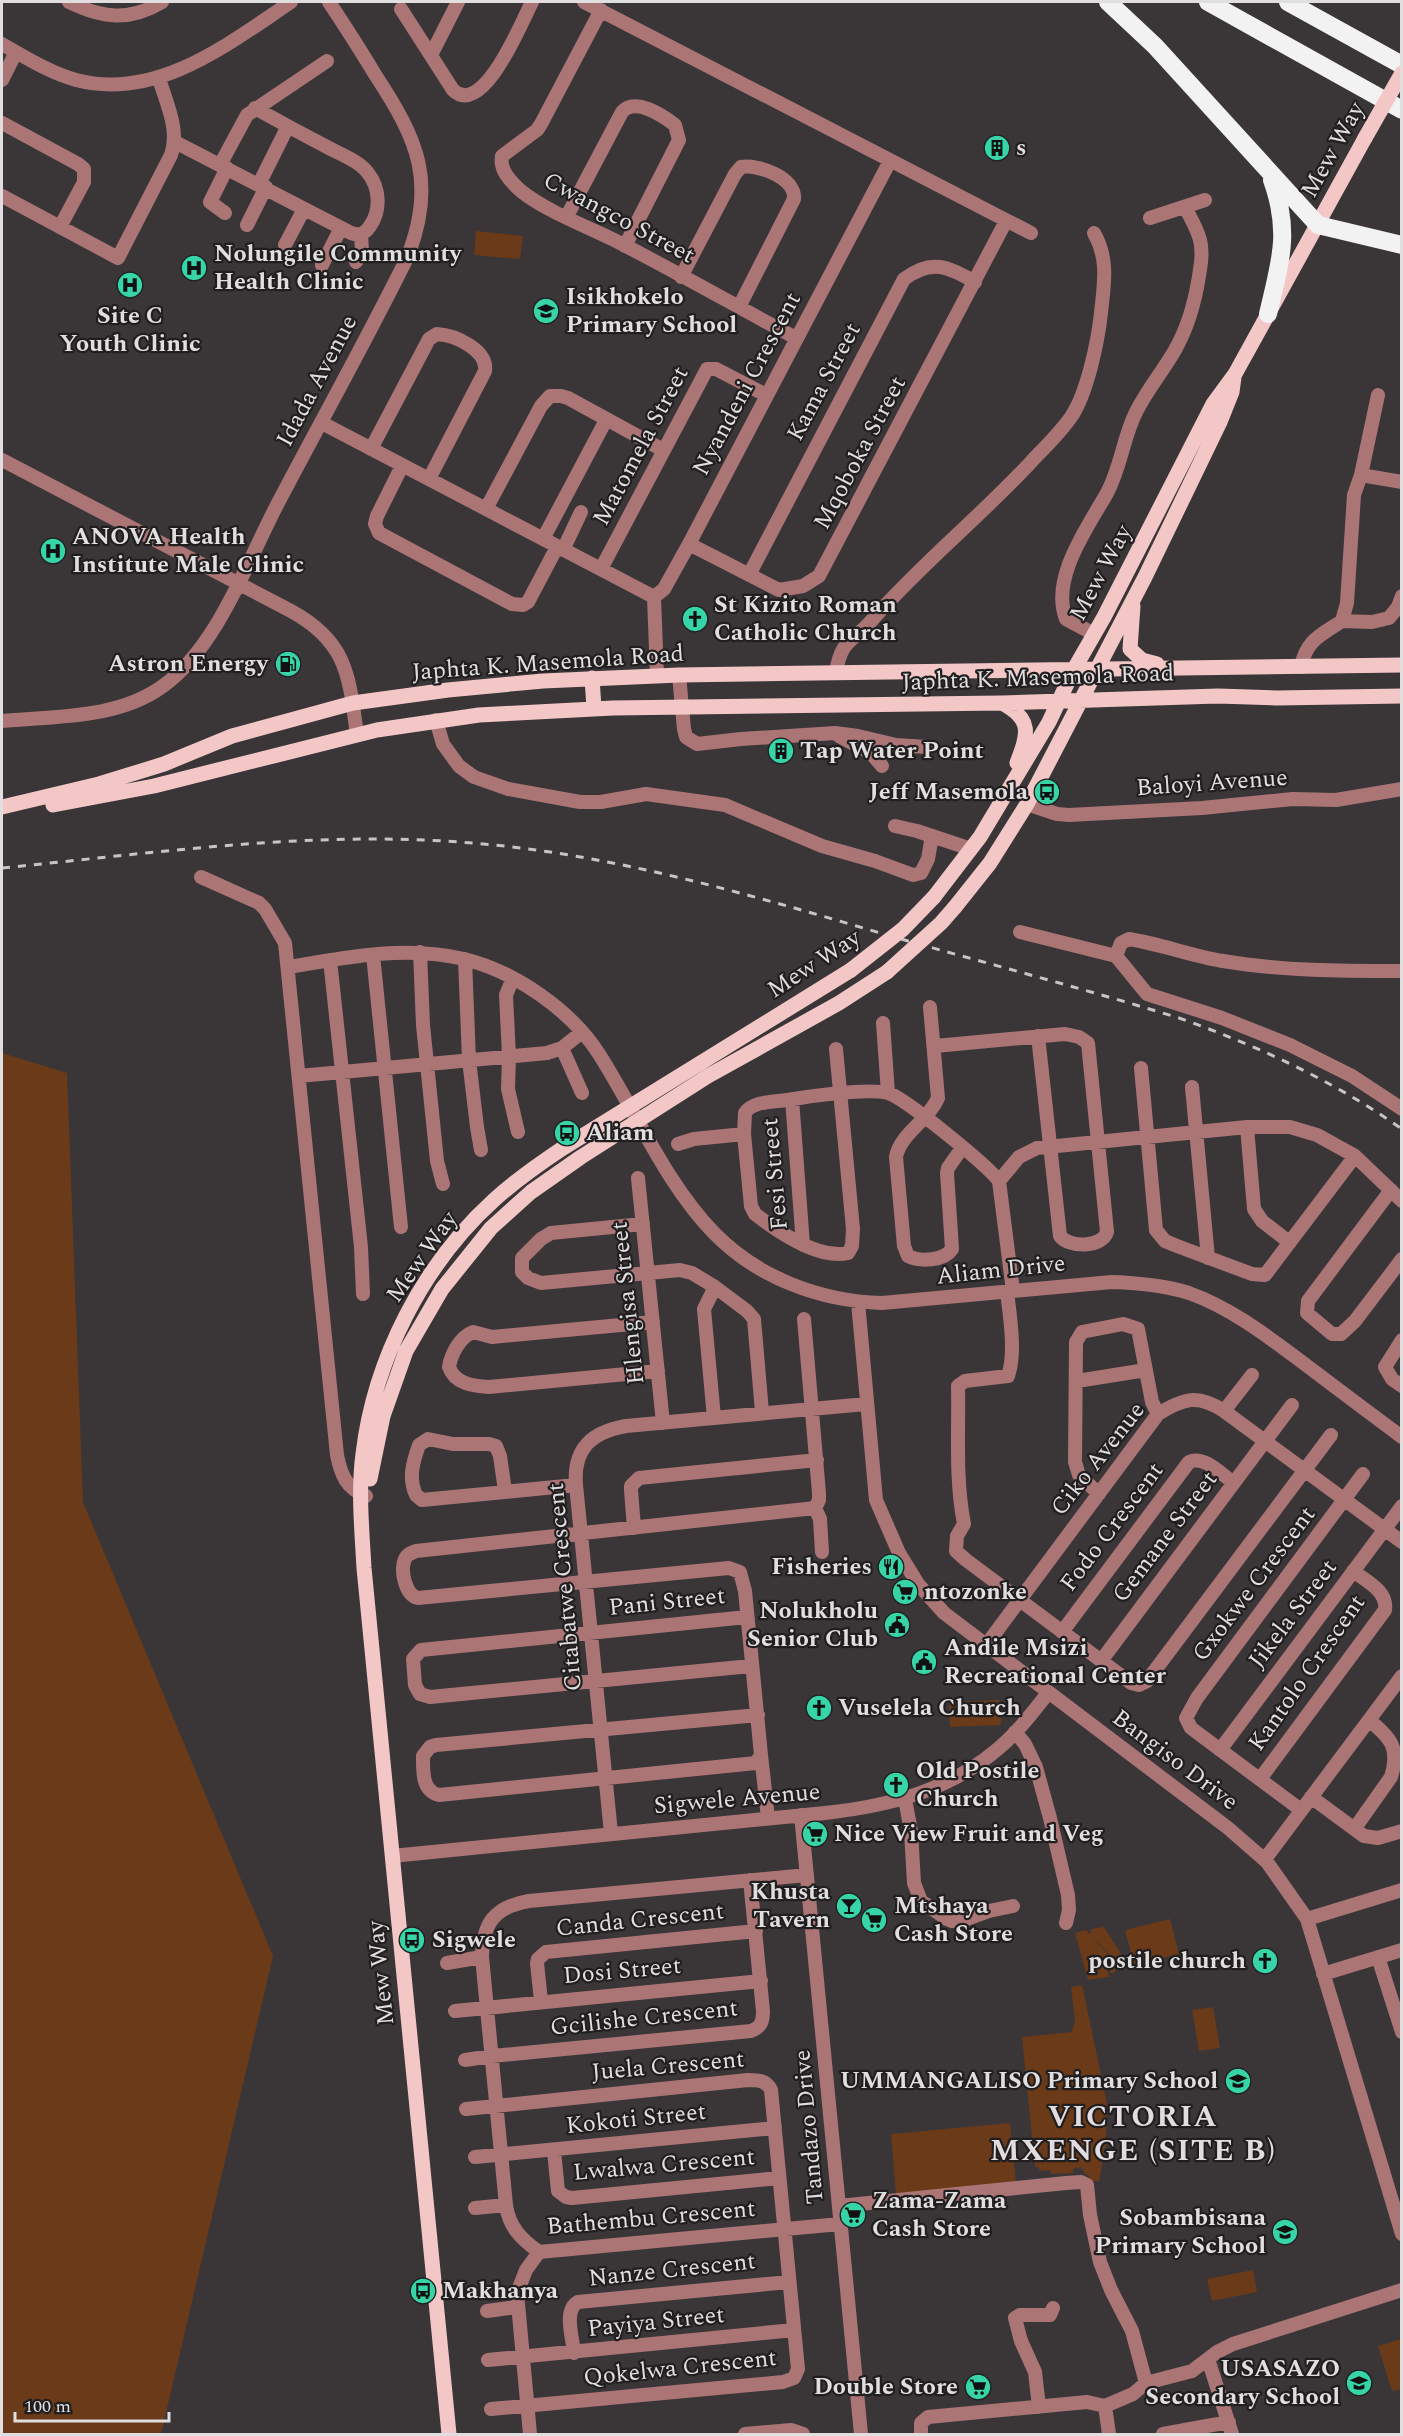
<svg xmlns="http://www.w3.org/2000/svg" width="1403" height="2436" font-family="Spectral,serif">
	<rect width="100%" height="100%" fill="#3a3638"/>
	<path fill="#6a3a19" d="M476,231L523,236L520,259L474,255Z
		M2,1053L67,1073L83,1502L273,1956L161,2434H2Z
		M1000,1700L1001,1725L950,1727L949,1702Z
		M1170,1919L1179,1954L1134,1965L1125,1930Z
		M1104,1927L1123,1957L1117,1964L1114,1973H1110L1108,1953L1090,1934L1091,1929Z
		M1086,1930L1107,1953V1971L1110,1977L1088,1980L1075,1933Z
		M1082,1985L1107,2103L1106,2145L1099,2181H1089V2176L1085,2174L1081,2167L1073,2169V2173L1052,2174L1050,2170L1040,2171L1038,2167H1035L1022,2037L1072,2032L1075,2020L1071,1987Z
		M1213,2007L1220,2048L1199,2051L1192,2010Z
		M1010,2123L1016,2184L896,2194L891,2134Z
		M1253,2270L1257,2292L1212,2301L1207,2279Z
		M1401,2339V2389L1392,2391L1378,2346Z"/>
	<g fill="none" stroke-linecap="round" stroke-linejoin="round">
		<path stroke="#ab7576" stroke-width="14" d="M69,2C102,18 129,22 162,2
			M584,2L1031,233
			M401,9L453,90C483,119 522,21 532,2
			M601,10L541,124L537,130L502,156C499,170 511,182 521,191C547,212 591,228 622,244C680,274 738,307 796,338
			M2,44C25,57 50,73 76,80C157,101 228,44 291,2
			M431,55L458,2
			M2,80L16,52
			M2,123L78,164L84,169V182L60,227
			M175,142L351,233C360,236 365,234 370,226C381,211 380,188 368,173C359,161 342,155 329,148C304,135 280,122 255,108
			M220,165L247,115L327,61
			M259,184L288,126
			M2,196L118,258L171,155C180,129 166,103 159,78
			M225,213L210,202L227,168
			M567,216L622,112C635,97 662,115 675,125L679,140L625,246
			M1150,218L1205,200
			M247,225L266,187
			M285,245L304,209
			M356,262L362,251L361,234
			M322,265L341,228
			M681,277L735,174L741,167C759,164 796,178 794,199L739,307
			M322,423L654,597
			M371,449L429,339L437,334C455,335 488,350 485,371L429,479
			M2,460L291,611C348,642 349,677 357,735
			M402,466L377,516L375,524L379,533L512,604L523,605L528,602L557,547
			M1361,475L1402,482
			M486,509L541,406L550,396H561L568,398L663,450
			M543,539L606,420
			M689,544L779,590L803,586L819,576L1006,221
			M563,550L581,512
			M601,569L707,369H716L766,395
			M749,575L904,279C932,258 948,267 975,282
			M654,597L664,589L689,544L890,161
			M654,597L657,675
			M1342,621L1372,622L1389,618L1398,607L1402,596
			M1094,634L1066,619C1050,578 1088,527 1107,493C1121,467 1123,438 1136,412C1147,390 1163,371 1175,350C1188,327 1195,302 1199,276C1201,264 1203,252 1200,240C1197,228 1190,217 1185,207
			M1301,667C1306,640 1321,635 1342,621L1347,603L1354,495L1361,475L1378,395
			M836,673C841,638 853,643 873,619C922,563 981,516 1031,462C1045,447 1060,433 1071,417C1087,394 1098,341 1101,313C1104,284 1109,259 1094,233
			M679,675L684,729L686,737L697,744L741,739L835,733L858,736L896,745L927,747
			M436,720L443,744L459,766L474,777L508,789L580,802H601L646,794L725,805L822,846L875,861L913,875L921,873L928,859L932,836
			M2,721C55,716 118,719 163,686C217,648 248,560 278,503C321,421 366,341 407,258C437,183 418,140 376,76C361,51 345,26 329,2
			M839,736L871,753L882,766
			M1027,804L1057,814L1069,815L1202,808L1293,799L1336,800L1402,789
			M895,826L917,831L971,849
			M201,877L259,903L265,909L285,943L337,1455C341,1475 346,1488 366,1496
			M1020,932L1116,956L1121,943L1129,939C1161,944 1191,956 1223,961C1282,971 1342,971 1402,971
			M420,952L423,1025L437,1161L443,1184
			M373,955L401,1227
			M1116,956L1147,994L1222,1018L1290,1045L1352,1076L1402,1109
			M465,959L469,1060L477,1127L481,1150
			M330,960L361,1247L363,1294
			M289,967C346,957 407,945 464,959C514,971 571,1010 599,1054C636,1112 666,1184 714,1233C758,1278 820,1301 882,1303L1112,1282C1138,1283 1164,1285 1189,1293C1231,1308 1267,1336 1302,1362C1335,1387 1368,1412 1402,1437
			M513,978L506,995L509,1056L508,1089L518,1132
			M930,1007L938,1098C929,1120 900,1134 896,1157L904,1246L908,1256C920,1262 944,1261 952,1249L947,1173L948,1168L962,1148
			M883,1023L888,1093
			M935,1046L1065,1034L1079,1037L1088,1043L1107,1232C1102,1248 1069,1248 1060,1236L1038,1036
			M562,1048L582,1093
			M836,1049L853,1229L852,1246L848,1253C819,1260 777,1231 755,1214L751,1206L744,1134L745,1113C752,1101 774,1102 787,1100C810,1096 867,1088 888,1093C905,1098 987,1165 999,1181
			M1141,1068L1156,1230L1165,1241L1177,1246L1252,1274L1265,1275L1355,1156
			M299,1076L547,1053L562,1048L582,1032
			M1192,1087L1208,1258
			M792,1099L803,1245
			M1247,1127L1254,1209L1262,1221L1289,1242
			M678,1144L694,1139L744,1134
			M638,1178L663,1423
			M999,1181L1019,1157L1037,1148L1247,1127H1290L1317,1135L1355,1156L1402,1201
			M999,1181L1013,1291
			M1391,1190L1308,1301L1307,1313L1332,1334H1341L1355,1321L1402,1259
			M643,1224L551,1233L541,1239L522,1258V1272L528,1278L541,1283L680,1270L692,1273L715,1287L747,1311L754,1319L762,1412
			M1007,1292C1010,1316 1016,1354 1008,1376L965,1381L958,1386C959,1433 955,1477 964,1524L957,1536L956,1551L966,1560L1131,1683L1139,1685L1147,1681L1331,1435
			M858,1302L876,1500L899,1553L918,1584L944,1613L1228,1828L1267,1862L1307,1919L1402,2234
			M653,1322L492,1337L473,1332C460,1337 451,1354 449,1367C455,1384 473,1386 489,1387L658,1371
			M1402,1340L1385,1367L1392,1379L1402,1386
			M1077,1381L1146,1370
			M1224,1411L1252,1375
			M714,1418L704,1309L715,1287
			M505,1491L500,1456L496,1446L489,1444H453L428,1439L419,1445C413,1462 408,1478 416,1495L422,1500L576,1485
			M1099,1494L1079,1475L1075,1462L1076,1342L1082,1332L1123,1324L1138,1329L1152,1402L1158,1414
			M815,1508L820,1519L822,1552
			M634,1528L631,1490V1486L639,1478L817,1460
			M747,1617L421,1650L413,1659L415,1685L420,1694L430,1697L751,1666
			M1062,1632L1189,1462C1204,1455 1221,1474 1234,1483
			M987,1644L1158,1414C1184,1398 1198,1394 1224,1411L1402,1542
			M1101,1661L1292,1405
			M758,1715L436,1745L430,1747L423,1756C423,1772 422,1791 439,1795L756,1763L761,1755L745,1591L740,1572L729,1568L418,1598C405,1595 400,1570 405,1559C407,1554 411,1553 416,1551L815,1508L819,1500V1493L804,1319
			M1015,1732L1025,1744L1036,1767L1050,1818L1068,1895L1069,1910L1066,1923
			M1220,1750L1402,1506
			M761,1755L768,1818
			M1260,1779L1385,1610C1388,1591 1366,1581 1353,1571
			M1311,1797L1364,1836L1378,1838L1402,1831
			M905,1799L911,1831L914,1883L921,1901L947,1919L952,1921L967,1919L989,1911L1013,1906
			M1301,1810L1191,1728L1186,1718L1197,1698L1363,1474
			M801,1815L861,2434
			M1355,1828L1391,1777C1400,1748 1391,1738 1369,1720
			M611,1833L576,1485C573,1448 592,1432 626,1426L866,1404
			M392,1856L825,1813C889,1806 949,1791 999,1748C1018,1732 1033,1712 1048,1693
			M1265,1859L1402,1676
			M807,1875L529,1901C494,1907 483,1923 482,1957L506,2205C509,2227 521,2239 539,2252L840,2224
			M1307,1919L1402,1890
			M1378,1957L1402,2032
			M447,1963L482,1957
			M1323,1974L1402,1950
			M541,2001L537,1963L538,1959L546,1952L756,1931
			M455,2011L761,1981
			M465,2060L492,2056L751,2031C761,2027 763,2022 763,2011L750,1880
			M466,2109L748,2080C758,2080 766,2080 771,2090L798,2369L794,2378L783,2382L491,2409
			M554,2151L558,2191L566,2197L572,2198L779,2178
			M475,2157L775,2128
			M839,2206L1066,2183L1081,2182L1087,2185L1090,2215L1100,2262L1111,2290L1132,2331L1146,2383L1133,2394L1105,2406
			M475,2208L506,2205
			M487,2311L517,2307
			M574,2353C573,2339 563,2310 578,2302L789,2282
			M1208,2359L1232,2434
			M488,2360L794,2330
			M1146,2383L1192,2371L1217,2352L1233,2344L1402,2290
			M1039,2407L1035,2372L1021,2341L1015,2318L1020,2315H1050L1053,2308
			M530,2434L517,2293L526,2270L539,2252
			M745,2434L791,2430L803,2434
			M921,2434V2423L928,2417L1087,2402L1105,2406L1109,2434
			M1163,2434L1229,2422"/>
		<path stroke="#f4c7c7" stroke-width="15" d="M1133,606L1130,649L1142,660L1157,664
			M592,678L594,708
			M1002,703C1033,719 1028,734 1017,763
			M53,805L154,786L377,730L479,715L613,708L1002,703L1218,696L1277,698L1402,696
			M2,807L99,784L164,764L232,736L353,703L448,690L543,681L679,675L1402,665
			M934,897L980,837L1049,722L1073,671L1104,617L1213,404L1235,374L1365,138
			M955,907L990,863L1027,804L1145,577L1220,422L1232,392L1234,377
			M370,1479L383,1416L406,1351L442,1289L491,1228L531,1192L581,1157L708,1076L839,1003L887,972
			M449,2434L364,1568C362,1532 358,1490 363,1454C374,1360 423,1264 494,1200C516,1180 539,1164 563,1148L851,970"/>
		<path stroke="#f2f2f2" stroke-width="18" d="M1108,2L1155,46L1318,225L1402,245
			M1208,2L1402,110
			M1288,2L1402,65
			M1268,314C1280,262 1291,233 1272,180"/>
		<path stroke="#c7c4c5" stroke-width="3" stroke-dasharray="8 8" stroke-linecap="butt" d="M2,868C154,853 306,831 459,842C608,852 751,895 894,937C989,964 1085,989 1179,1018C1258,1046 1332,1080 1402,1129"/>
		<path stroke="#f4c7c7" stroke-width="15" d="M1365,138L1402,73
			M851,970L903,929L934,897
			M887,972L941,923L955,907"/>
	</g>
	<defs>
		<g id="building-disc" transform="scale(1.35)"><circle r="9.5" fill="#36d4a7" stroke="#201e1f"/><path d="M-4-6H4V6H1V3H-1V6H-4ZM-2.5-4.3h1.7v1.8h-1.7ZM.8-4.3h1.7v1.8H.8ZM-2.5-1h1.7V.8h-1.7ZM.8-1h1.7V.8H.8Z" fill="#111"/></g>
		<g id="hospital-disc" transform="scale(1.35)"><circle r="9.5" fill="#36d4a7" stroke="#201e1f"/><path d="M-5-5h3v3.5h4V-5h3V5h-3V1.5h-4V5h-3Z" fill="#111"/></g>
		<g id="school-disc" transform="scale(1.35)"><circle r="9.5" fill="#36d4a7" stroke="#201e1f"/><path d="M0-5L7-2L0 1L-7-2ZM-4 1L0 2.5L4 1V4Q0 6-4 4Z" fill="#111"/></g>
		<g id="church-disc" transform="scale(1.35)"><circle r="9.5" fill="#36d4a7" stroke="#201e1f"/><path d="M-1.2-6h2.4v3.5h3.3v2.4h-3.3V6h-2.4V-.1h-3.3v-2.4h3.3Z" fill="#111"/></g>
		<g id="fuel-disc" transform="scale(1.35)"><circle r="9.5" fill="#36d4a7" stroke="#201e1f"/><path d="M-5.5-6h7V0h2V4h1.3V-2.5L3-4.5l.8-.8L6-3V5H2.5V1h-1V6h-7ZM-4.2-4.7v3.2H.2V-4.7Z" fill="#111"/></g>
		<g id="bus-disc" transform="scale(1.35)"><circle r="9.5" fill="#36d4a7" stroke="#201e1f"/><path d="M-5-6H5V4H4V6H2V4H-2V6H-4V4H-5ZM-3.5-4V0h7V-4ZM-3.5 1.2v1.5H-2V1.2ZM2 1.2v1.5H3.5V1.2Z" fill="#111"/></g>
		<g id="restaurant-disc" transform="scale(1.35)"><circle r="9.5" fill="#36d4a7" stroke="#201e1f"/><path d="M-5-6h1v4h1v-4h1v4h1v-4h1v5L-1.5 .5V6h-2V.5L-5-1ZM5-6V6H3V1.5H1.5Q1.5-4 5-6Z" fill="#111"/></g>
		<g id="supermarket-disc" transform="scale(1.35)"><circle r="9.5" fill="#36d4a7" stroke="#201e1f"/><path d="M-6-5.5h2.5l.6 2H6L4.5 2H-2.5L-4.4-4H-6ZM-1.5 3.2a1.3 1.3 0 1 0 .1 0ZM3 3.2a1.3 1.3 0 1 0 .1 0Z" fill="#111"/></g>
		<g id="civic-disc" transform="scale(1.35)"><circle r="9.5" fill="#36d4a7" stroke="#201e1f"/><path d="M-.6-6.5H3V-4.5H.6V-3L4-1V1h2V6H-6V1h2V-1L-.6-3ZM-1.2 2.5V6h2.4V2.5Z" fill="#111"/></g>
		<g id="bar-disc" transform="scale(1.35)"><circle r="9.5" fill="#36d4a7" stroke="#201e1f"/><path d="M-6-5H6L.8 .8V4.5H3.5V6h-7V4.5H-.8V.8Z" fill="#111"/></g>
	</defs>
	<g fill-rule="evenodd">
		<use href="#building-disc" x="997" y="148"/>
		<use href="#hospital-disc" x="194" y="268"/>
		<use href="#hospital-disc" x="130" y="285"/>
		<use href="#school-disc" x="546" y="311"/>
		<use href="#hospital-disc" x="53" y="551"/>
		<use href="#church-disc" x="695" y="619"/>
		<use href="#fuel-disc" x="288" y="664"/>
		<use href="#building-disc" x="781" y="751"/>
		<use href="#bus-disc" x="1047" y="792"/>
		<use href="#bus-disc" x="567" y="1133"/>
		<use href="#restaurant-disc" x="891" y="1567"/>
		<use href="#supermarket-disc" x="905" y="1592"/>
		<use href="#civic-disc" x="897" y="1625"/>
		<use href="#civic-disc" x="924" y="1662"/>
		<use href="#church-disc" x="819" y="1708"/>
		<use href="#church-disc" x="896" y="1785"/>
		<use href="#supermarket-disc" x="815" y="1834"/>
		<use href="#bar-disc" x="849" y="1906"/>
		<use href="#supermarket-disc" x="874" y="1920"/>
		<use href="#bus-disc" x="412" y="1940"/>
		<use href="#church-disc" x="1265" y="1961"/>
		<use href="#school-disc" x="1238" y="2081"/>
		<use href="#supermarket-disc" x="853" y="2215"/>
		<use href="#school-disc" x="1285" y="2232"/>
		<use href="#bus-disc" x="423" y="2291"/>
		<use href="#school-disc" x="1359" y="2383"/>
		<use href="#supermarket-disc" x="978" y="2387"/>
	</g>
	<g text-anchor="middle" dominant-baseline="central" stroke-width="4.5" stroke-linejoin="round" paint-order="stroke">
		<g font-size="24" font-weight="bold" fill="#e1dedf" stroke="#201e1f" text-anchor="start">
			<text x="1016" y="148">s</text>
			<text x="214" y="254">Nolungile Community<tspan x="214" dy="28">Health Clinic</tspan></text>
			<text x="566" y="297">Isikhokelo<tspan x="566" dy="28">Primary School</tspan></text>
			<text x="130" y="316" text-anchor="middle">Site C<tspan x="130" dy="28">Youth Clinic</tspan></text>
			<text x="72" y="537">ANOVA Health<tspan x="72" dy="28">Institute Male Clinic</tspan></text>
			<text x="714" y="605">St Kizito Roman<tspan x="714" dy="28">Catholic Church</tspan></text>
			<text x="268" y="664" text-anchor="end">Astron Energy</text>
			<text x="800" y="751">Tap Water Point</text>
			<text x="1028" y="792" text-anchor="end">Jeff Masemola</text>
			<text x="586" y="1133">Aliam</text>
			<text x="872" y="1567" text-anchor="end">Fisheries</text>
			<text x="924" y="1592">ntozonke</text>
			<text x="878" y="1611" text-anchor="end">Nolukholu<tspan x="878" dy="28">Senior Club</tspan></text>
			<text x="944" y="1648">Andile Msizi<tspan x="944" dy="28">Recreational Center</tspan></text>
			<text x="838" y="1708">Vuselela Church</text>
			<text x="916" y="1771">Old Postile<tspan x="916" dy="28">Church</tspan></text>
			<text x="834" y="1834">Nice View Fruit and Veg</text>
			<text x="830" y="1892" text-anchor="end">Khusta<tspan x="830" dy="28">Tavern</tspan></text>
			<text x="894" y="1906">Mtshaya<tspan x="894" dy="28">Cash Store</tspan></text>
			<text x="432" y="1940">Sigwele</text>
			<text x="1246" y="1961" text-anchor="end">postile church</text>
			<text x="1218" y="2081" text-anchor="end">UMMANGALISO Primary School</text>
			<text x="872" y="2201">Zama-Zama<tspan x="872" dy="28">Cash Store</tspan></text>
			<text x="1266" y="2218" text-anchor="end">Sobambisana<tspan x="1266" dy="28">Primary School</tspan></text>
			<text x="442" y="2291">Makhanya</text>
			<text x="1340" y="2369" text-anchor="end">USASAZO<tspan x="1340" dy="28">Secondary School</tspan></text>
			<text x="958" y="2387" text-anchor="end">Double Store</text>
		</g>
		<g font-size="24" fill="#e1dedf" stroke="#201e1f">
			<text transform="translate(1333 150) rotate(-61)">Mew Way</text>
			<text transform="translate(619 218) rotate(28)">Cwangco Street</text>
			<text transform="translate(317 381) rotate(-62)">Idada Avenue</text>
			<text transform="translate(824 382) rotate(-62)">Kama Street</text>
			<text transform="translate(747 384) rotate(-62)">Nyandeni Crescent</text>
			<text transform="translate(641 446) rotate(-62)">Matomela Street</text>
			<text transform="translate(860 453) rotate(-62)">Mqoboka Street</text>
			<text transform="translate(1101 573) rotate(-62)">Mew Way</text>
			<text transform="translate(548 663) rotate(-4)">Japhta K. Masemola Road</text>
			<text transform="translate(1038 678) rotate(-2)">Japhta K. Masemola Road</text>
			<text transform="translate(1212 783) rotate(-4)">Baloyi Avenue</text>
			<text transform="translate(814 964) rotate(-33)">Mew Way</text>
			<text transform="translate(775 1174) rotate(-95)">Fesi Street</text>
			<text transform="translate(422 1257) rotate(-55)">Mew Way</text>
			<text transform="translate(1001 1270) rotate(-6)">Aliam Drive</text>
			<text transform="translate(628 1303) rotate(-96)">Hlengisa Street</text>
			<text transform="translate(1098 1459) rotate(-52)">Ciko Avenue</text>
			<text transform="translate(1112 1527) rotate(-53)">Fodo Crescent</text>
			<text transform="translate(1165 1537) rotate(-53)">Gemane Street</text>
			<text transform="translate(1254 1584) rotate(-53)">Gxokwe Crescent</text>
			<text transform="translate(565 1587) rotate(-95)">Citabatwe Crescent</text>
			<text transform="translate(667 1602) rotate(-6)">Pani Street</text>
			<text transform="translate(1293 1614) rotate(-53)">Jikela Street</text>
			<text transform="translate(1307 1673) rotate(-55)">Kantolo Crescent</text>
			<text transform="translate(1175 1760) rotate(37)">Bangiso Drive</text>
			<text transform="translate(737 1799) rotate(-5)">Sigwele Avenue</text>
			<text transform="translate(640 1920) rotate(-6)">Canda Crescent</text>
			<text transform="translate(622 1971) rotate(-5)">Dosi Street</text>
			<text transform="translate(381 1973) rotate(-96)">Mew Way</text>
			<text transform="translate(644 2018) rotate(-6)">Gcilishe Crescent</text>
			<text transform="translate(668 2066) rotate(-5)">Juela Crescent</text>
			<text transform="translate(636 2119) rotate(-6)">Kokoti Street</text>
			<text transform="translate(809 2127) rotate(-95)">Tandazo Drive</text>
			<text transform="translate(664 2165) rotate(-5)">Lwalwa Crescent</text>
			<text transform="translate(651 2218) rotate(-5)">Bathembu Crescent</text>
			<text transform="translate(672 2270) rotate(-6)">Nanze Crescent</text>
			<text transform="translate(656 2322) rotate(-6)">Payiya Street</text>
			<text transform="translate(680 2368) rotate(-6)">Qokelwa Crescent</text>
		</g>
		<g font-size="30" font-weight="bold" letter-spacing="1.5" fill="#e2dce0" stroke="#201e1f">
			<text x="1133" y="2117">VICTORIA<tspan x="1133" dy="34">MXENGE (SITE B)</tspan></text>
		</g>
	</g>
	<rect width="1403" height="2436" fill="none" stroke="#e1dedf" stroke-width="6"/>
	<path d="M15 2412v9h154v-9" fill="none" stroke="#e1dedf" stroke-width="3"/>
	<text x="24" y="2412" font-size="18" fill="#e1dedf" stroke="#201e1f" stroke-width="4.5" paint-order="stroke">100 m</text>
</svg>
